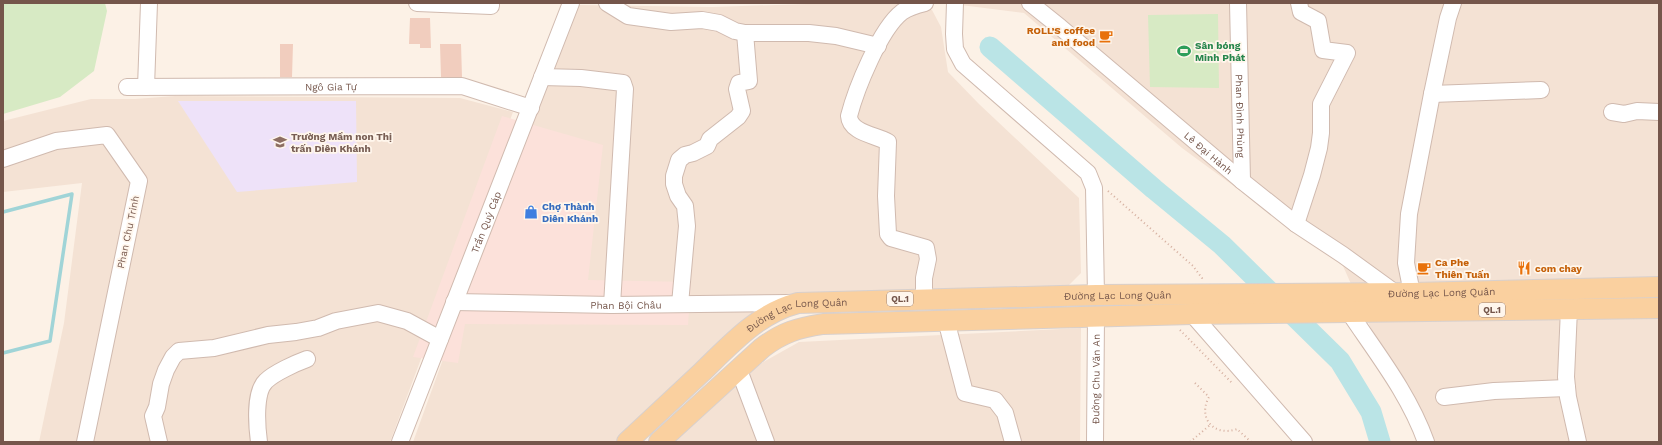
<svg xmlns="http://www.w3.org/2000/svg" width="1662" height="445" font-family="'Work Sans',sans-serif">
	<rect width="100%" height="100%" fill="#fcf1e6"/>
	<path fill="#f4e2d4" d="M838,3H890L932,10L941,27L948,72L979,104L1079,198L1081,273L1067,287L768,300L731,330L615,442H413L505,188L579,5L712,7Z
		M945,3H1659V442H1427L1385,360L1343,266L1182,148L1024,13Z
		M175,96L460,98L513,112L390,442H39L64,323L82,183L3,192V121L91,99H135Z
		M1081,328L1080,442H673L744,373L799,342Z"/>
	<path fill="#fce1da" d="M502,116L603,145L588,280L691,282L688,325L465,324L458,363L413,357Z"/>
	<path fill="#eee2f9" d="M178,101H356L357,182L237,192Z"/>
	<path fill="#d7eac4" d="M3,3H105L107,11L94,71L60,97L3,114Z
		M1218,14L1219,88L1150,87L1148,15Z"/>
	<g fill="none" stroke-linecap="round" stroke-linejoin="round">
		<path stroke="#a0d4d7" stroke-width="3.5" d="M3,212L72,194L50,341L3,353"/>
		<path stroke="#bae4e6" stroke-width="21" d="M990,47L1154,189L1222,245L1340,361L1371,412L1380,442"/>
	</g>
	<path fill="#f1cdbe" d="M410,18H430L431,48H420V44H409Z
		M280,44H293L292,77H280Z
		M440,44H461L462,77H441Z"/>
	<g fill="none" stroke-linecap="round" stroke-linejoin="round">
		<g stroke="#d0baaf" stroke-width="18">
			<g id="minor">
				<path d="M417,3L491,6V3"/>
				<path d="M607,3L628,16L671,22L702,20L719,23L735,31L745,33H809L836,36L878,46"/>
				<path d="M955,3L954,34L955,49L963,64L1088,173L1094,188L1096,295"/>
				<path id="s1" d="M1030,3L1060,27L1242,181L1296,224L1343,255L1394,292"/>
				<path id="s2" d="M1238,3L1242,181"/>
				<path d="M542,77L581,78L623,83L625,89L612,305"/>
				<path id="s3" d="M127,87L462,86L531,108"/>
				<path d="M146,87L149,3"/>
				<path d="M1432,94L1541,90"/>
				<path d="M1612,112L1624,114L1637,111L1659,112"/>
				<path d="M3,159L56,141L107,135L139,181L85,442"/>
				<path d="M1296,224L1312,175L1319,148L1321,133V104L1347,53L1323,50L1318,21L1301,12L1299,3"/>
				<path d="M1412,293L1406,263L1409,214L1432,94L1448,18L1453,3"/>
				<path d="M924,299V278L928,259L926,248L891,238L888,234L886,196L888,142C876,135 850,133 849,116C856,89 880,29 902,12C909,7 917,5 925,3"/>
				<path id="s4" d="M454,302L612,305L790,303"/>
				<path d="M680,304L687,226L685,206L678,196L674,184V176L679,160L685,155L693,153L707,146L710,139L738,117L742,111L737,89L739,83L749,81L745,33"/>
				<path d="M1569,309L1566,377L1568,397L1578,442"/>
				<path d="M1349,312C1377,354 1409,394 1426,442"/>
				<path d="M1192,314L1304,442"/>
				<path d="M946,320L965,393L995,400L1005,413L1013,442"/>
				<path d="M739,370L766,442"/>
				<path d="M1444,397L1494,391L1567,388"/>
				<path d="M159,442L153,416L157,407L161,384L166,370L173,357L179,351L214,348L268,335L296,332L318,328L336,321L378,313L407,321L440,339"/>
				<path d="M259,442C257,427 254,392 266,381C274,373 296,363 307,359"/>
				<path id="s5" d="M400,442L571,3"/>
				<path id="s6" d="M1095,442L1096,316"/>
			</g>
		</g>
		<g stroke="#d8d0cd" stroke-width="22">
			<g id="major">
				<path id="s7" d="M627,442C652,419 676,396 701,373C730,345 758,313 798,303L1096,295L1412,293L1659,287"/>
				<path d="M659,442L762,348C783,332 798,328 823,324L1192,314L1659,308"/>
			</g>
		</g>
		<path stroke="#d6b0a0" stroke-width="2" stroke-dasharray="1 3" stroke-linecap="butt" d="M1108,191L1193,266L1202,278H1203
			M1180,330L1233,384
			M1195,383L1209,397C1197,419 1215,437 1237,429L1251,442
			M1190,442L1210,425"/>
		<use href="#minor" stroke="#fff" stroke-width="16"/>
		<use href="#major" stroke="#fad09f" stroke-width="20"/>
	</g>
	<defs>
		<g id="cafe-bare" transform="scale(1.08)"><path d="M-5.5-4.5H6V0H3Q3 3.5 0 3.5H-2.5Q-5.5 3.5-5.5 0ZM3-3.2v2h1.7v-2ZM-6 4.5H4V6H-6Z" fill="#e8710a" stroke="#fff6ec" stroke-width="2.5" paint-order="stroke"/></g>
		<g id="stadium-bare" transform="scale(1.08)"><path d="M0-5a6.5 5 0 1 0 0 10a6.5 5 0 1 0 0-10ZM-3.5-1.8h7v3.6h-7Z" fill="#2e9e5b" stroke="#fff6ec" stroke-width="2.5" paint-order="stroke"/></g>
		<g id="school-bare" transform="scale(1.08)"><path d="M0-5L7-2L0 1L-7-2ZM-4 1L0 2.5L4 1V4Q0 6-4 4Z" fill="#8d6e63" stroke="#fff6ec" stroke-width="2.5" paint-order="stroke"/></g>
		<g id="shop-bare" transform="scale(1.08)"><path d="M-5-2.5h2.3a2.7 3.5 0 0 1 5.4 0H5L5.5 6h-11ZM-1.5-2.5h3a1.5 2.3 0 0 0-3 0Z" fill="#3f7fe0" stroke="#fff6ec" stroke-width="2.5" paint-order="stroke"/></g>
		<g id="restaurant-bare" transform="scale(1.08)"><path d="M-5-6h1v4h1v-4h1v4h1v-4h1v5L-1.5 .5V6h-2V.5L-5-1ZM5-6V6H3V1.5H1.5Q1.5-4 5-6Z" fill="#e8710a" stroke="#fff6ec" stroke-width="2.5" paint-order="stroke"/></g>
	</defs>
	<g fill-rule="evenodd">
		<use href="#cafe-bare" x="1106" y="36"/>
		<use href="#stadium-bare" x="1184" y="51"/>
		<use href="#school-bare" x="280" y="142"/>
		<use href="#shop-bare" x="531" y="212"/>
		<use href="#cafe-bare" x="1424" y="268"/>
		<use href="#restaurant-bare" x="1524" y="268"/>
	</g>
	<g text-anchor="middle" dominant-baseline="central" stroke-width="3.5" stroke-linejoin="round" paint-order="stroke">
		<g fill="#fff6ec" stroke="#9e867b" stroke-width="1">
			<rect x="887" y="292" width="26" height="14" rx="3"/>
			<rect x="1479" y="303" width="26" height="14" rx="3"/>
		</g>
		<g font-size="9" font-weight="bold" fill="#75564b">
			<text x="900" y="299">QL.1</text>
			<text x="1492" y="310">QL.1</text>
		</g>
		<g font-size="10" font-weight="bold" fill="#c56008" stroke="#fff6ec" text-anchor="start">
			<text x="1095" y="30" text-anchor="end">ROLL’S coffee<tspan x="1095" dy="12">and food</tspan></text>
			<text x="1435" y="262">Ca Phe<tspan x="1435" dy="12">Thiên Tuấn</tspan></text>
			<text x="1535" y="268">com chay</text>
		</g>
		<g font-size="10" font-weight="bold" fill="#27864d" stroke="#fff6ec" text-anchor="start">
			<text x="1195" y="45">Sân bóng<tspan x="1195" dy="12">Minh Phát</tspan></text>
		</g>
		<g font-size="10" fill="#75564b" stroke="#fff6ec">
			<text stroke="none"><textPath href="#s3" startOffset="204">Ngô Gia Tự</textPath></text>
			<text stroke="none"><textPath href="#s2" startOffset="113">Phan Đình Phùng</textPath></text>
			<text stroke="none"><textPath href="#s1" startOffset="233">Lê Đại Hành</textPath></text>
			<text stroke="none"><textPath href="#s5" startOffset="236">Trần Quý Cáp</textPath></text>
			<text transform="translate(128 232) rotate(-78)">Phan Chu Trinh</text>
			<text stroke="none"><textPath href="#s7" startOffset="866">Đường Lạc Long Quân</textPath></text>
			<text stroke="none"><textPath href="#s7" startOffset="542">Đường Lạc Long Quân</textPath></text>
			<text stroke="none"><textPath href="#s4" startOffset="172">Phan Bội Châu</textPath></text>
			<text stroke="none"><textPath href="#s7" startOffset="218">Đường Lạc Long Quân</textPath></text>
			<text stroke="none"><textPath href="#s6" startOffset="63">Đường Chu Văn An</textPath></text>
		</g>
		<g font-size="10" font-weight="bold" fill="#785e54" stroke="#fff6ec" text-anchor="start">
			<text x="291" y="136">Trường Mầm non Thị<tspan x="291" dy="12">trấn Diên Khánh</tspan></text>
		</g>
		<g font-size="10" font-weight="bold" fill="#366cbe" stroke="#fff6ec" text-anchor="start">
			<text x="542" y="206">Chợ Thành<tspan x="542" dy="12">Diên Khánh</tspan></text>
		</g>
	</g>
	<rect width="1662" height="445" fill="none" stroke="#75564b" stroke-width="8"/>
</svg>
